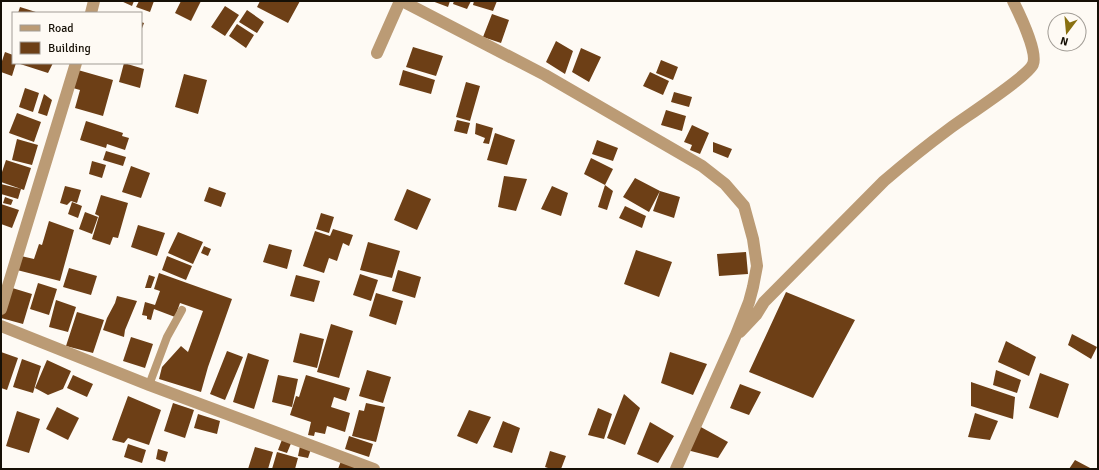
<svg xmlns="http://www.w3.org/2000/svg" width="1099" height="470" font-family="Signika,sans-serif">
	<rect width="100%" height="100%" fill="#fefaf4"/>
	<path fill="#6d3f16" d="M121,1H134L132,6Z
		M139,1H154L150,12L136,7Z
		M181,1H201L191,21L175,13Z
		M260,1H300L288,23L257,7Z
		M432,1H450L448,7Z
		M454,1H471L467,9L453,4Z
		M474,1H497L493,11L473,5Z
		M225,6L239,15L225,36L211,27Z
		M20,7L39,13H18Z
		M247,10L264,22L257,33L239,22Z
		M492,14L509,20L501,43L483,37Z
		M141,22L144,23L141,31Z
		M237,24L254,35L246,48L229,36Z
		M556,41L573,51L565,74L546,62Z
		M413,47L443,56L436,76L406,67Z
		M581,48L601,57L589,82L572,72Z
		M5,52L13,55V63H16L12,76L1,72V64Z
		M661,60L678,67L673,80L656,73Z
		M17,63H53L48,73Z
		M124,63L144,69L140,88L119,82Z
		M78,70L113,80L103,116L75,108L80,90L73,88Z
		M403,70L435,80L431,94L399,85Z
		M650,72L669,81L663,95L643,86Z
		M184,74L207,80L198,114L175,107Z
		M466,82L480,86L470,121L456,117Z
		M25,88L39,93L33,112L19,107Z
		M674,92L692,97L689,107L671,102Z
		M44,94L52,100L47,116L38,113Z
		M666,110L686,116L682,131L661,125Z
		M17,113L41,122L34,142L9,133Z
		M457,120L470,123L467,134L454,131Z
		M86,121L123,133L122,136L129,138L125,150L107,144L106,148L80,140Z
		M476,123L493,128L489,144L483,143L485,138L475,134Z
		M692,125L709,133L700,154L690,150L692,145L684,142Z
		M495,133L515,140L507,165L487,160Z
		M17,139L38,145L32,165L12,160Z
		M597,140L618,148L613,161L592,154Z
		M713,142L732,149L728,158L713,152Z
		M106,151L126,157L123,166L103,160Z
		M591,158L613,169L605,185L613,191L607,210L598,207L605,185L584,174Z
		M6,160L31,168L24,190L1,182V175Z
		M92,161L106,165L102,178L89,174Z
		M131,166L150,173L141,198L122,192Z
		M504,176L527,179L516,211L498,207Z
		M635,178L660,191L649,212L623,197Z
		M1,184L21,189L18,199L1,194Z
		M65,186L81,190L77,203L71,201L67,205L60,203Z
		M552,186L568,193L561,216L541,209Z
		M209,187L226,193L221,207L204,201Z
		M407,189L431,199L417,230L394,220Z
		M660,191L680,197L674,218L653,211Z
		M101,195L128,203L118,238L113,237L110,245L92,239L99,216L95,214Z
		M5,197L13,200L11,205L3,203Z
		M72,202L82,206L78,218L68,214Z
		M1,204L19,210L12,228L1,224Z
		M625,206L646,216L642,228L619,218Z
		M85,212L98,217L92,234L79,229Z
		M321,213L334,217L329,233L316,229Z
		M49,221L74,230L60,281L17,270L21,256L34,259L39,244L42,245Z
		M138,225L165,233L157,256L131,247Z
		M333,229L353,235L349,246L343,243L337,261L329,258L324,273L303,266L315,231L330,236Z
		M178,232L203,242L193,264L168,253Z
		M368,242L400,251L392,278L360,270Z
		M269,244L292,250L287,269L263,262Z
		M204,246L211,249L208,256L201,253Z
		M636,250L672,262L659,297L624,284Z
		M746,252L748,274L719,276L717,254Z
		M167,256L192,266L186,280L162,270Z
		M69,268L97,276L91,295L63,287Z
		M398,270L421,277L415,298L392,291Z
		M159,273L232,299L208,367L201,392L159,379L162,367L181,346L188,352L203,311L180,303L175,317L154,309L151,320L147,319V316L142,315L145,302L155,305L160,291L154,289Z
		M360,274L378,280L371,301L353,295Z
		M149,275L155,277L151,288H145Z
		M296,275L320,281L314,302L290,296Z
		M38,283L57,289L49,315L30,309Z
		M9,287L32,294L23,324L1,318Z
		M786,292L855,320L813,398L749,372Z
		M376,293L403,301L396,325L369,316Z
		M117,296L137,301L125,330L124,337L103,330L107,318L115,303Z
		M56,300L76,307L68,332L49,327Z
		M77,312L104,320L93,353L66,346Z
		M331,324L353,331L339,378L317,372Z
		M300,333L324,339L317,368L293,362Z
		M1072,334L1097,347L1091,359L1068,345Z
		M131,337L153,344L145,368L123,361Z
		M1006,341L1036,357L1029,376L998,362Z
		M227,351L243,357L225,400L210,394Z
		M1,352L18,358L7,390L1,388Z
		M670,352L707,364L693,395L661,383Z
		M248,353L269,360L254,409L233,402Z
		M22,359L41,366L33,393L13,387Z
		M47,360L71,371L63,389L48,395L35,388Z
		M367,370L391,377L383,403L359,396Z
		M996,370L1021,380L1017,393L993,385Z
		M1040,373L1069,384L1058,418L1029,408Z
		M73,375L93,384L87,397L67,388Z
		M278,375L298,379L292,407L272,402Z
		M306,375L350,388L346,401L334,397L331,407L350,413L345,432L327,426L325,434L315,432L314,436L308,435L311,422L290,415L296,396L299,397Z
		M971,382L1015,397L1013,419L971,406Z
		M740,384L761,392L749,415L730,408Z
		M624,394L640,408L625,445L607,438Z
		M128,396L161,410L149,445L128,438L124,443L112,440Z
		M173,403L194,410L185,438L164,431Z
		M366,403L385,407L376,442L352,436L359,410L364,411Z
		M57,407L79,418L68,440L46,429Z
		M598,408L612,414L604,439L588,435Z
		M469,410L491,417L477,444L457,436Z
		M17,411L40,419L29,453L6,446Z
		M975,413L998,421L990,440L968,437Z
		M198,414L220,421L217,434L194,428Z
		M503,421L520,428L512,453L493,447Z
		M650,422L674,436L658,463L637,454Z
		M699,426L728,442L718,458L687,450Z
		M349,436L373,444L369,457L345,449Z
		M283,437L292,441L287,453L278,450Z
		M128,444L146,450L142,463L124,457Z
		M300,446L311,449L308,458L298,456Z
		M255,447L273,452L268,469H248Z
		M158,449L168,452L165,462L156,459Z
		M550,451L566,456L561,469H551L545,467Z
		M277,452L298,458L295,469H272Z
		M1075,460L1092,469H1069Z
		M341,461L356,466L355,469H338Z"/>
	<g fill="none" stroke-linecap="round" stroke-linejoin="round">
		<path stroke="#bb9b75" stroke-width="8" d="M149,385L167,337L182,310"/>
		<path stroke="#bb9b75" stroke-width="12" d="M402,1L545,75L702,166L725,184L744,206L753,239L757,266L753,287L749,302L736,335L676,469
			M91,13L94,1
			M377,53L400,1
			M1,309L76,63
			M1,326L149,385L374,469
			M740,332L756,315L764,302L884,181C905,163 926,146 949,129C962,119 1029,76 1033,64C1038,52 1019,13 1013,1"/>
	</g>
	<rect width="1099" height="470" fill="none" stroke="#161006" stroke-width="4"/>
	<rect x="12" y="12" width="130" height="52" fill="#fefaf4" stroke="#a19c95"/>
	<rect x="20" y="25" width="20" height="6" fill="#bb9b75" stroke="#a19c95"/>
	<text x="48" y="32" font-size="12" fill="#161006">Road</text>
	<rect x="20" y="42" width="20" height="12" fill="#6d3f16" stroke="#a19c95"/>
	<text x="48" y="52" font-size="12" fill="#161006">Building</text>
	<g transform="translate(1067 32) rotate(196)"><circle r="19" fill="#fefaf4" stroke="#a19c95"/>
	<path d="M0-3L7 15L0 10L-7 15Z" fill="#897010"/>
	<text y="-6" font-size="11" font-weight="bold" text-anchor="middle" fill="#161006">N</text>
	</g>
</svg>
